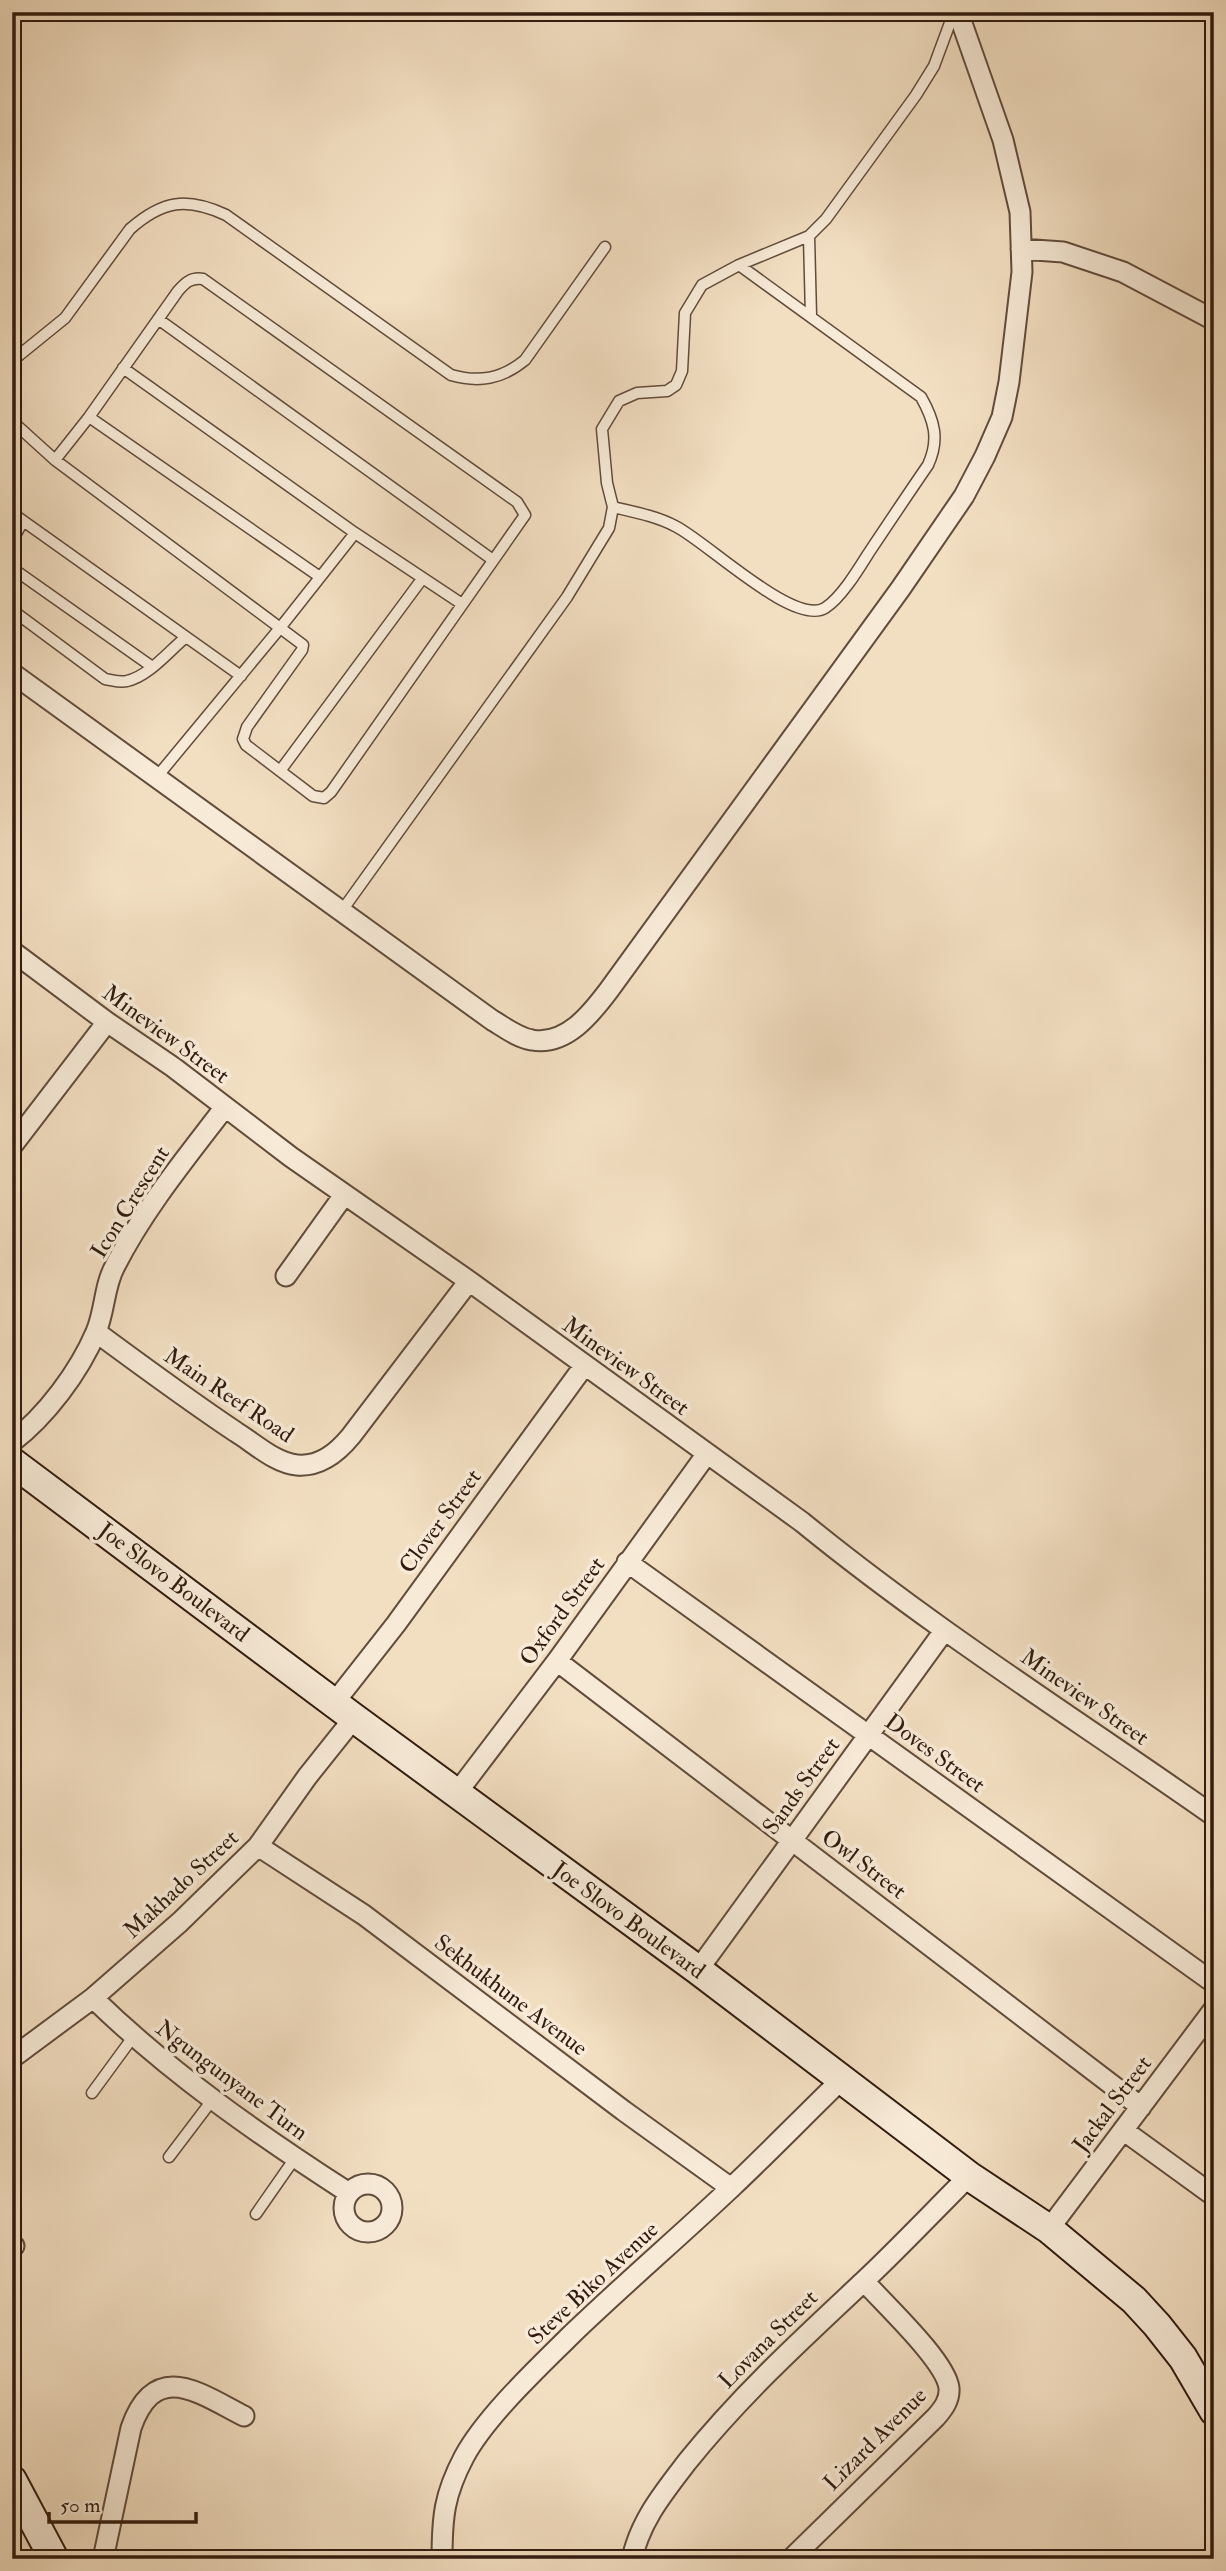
<svg xmlns="http://www.w3.org/2000/svg" width="1226" height="2571" font-family="'IM FELL Double Pica',serif">
	<rect width="100%" height="100%" fill="#f2dec1"/>
	<filter id="stains"><feTurbulence type="fractalNoise" baseFrequency=".00286" numOctaves="4"/><feColorMatrix values="0 0 0 0 .2 0 0 0 0 .09 0 0 0 0 .02 0 0 0 .5 -.17"/></filter>
	<radialGradient id="worn" r=".72"><stop offset=".6" stop-color="#630" stop-opacity="0"/><stop offset="1" stop-color="#630" stop-opacity=".3"/></radialGradient>
	<g fill="none" stroke-linecap="round" stroke-linejoin="round">
		<g stroke="#614c3b" stroke-width="13">
			<path id="lane" d="M809,236L811,316
				M158,319L493,560
				M12,361L65,318L130,229C163,200 187,197 226,215L451,375C479,383 502,379 525,360L605,247
				M123,368L355,533L462,604
				M89,417L320,577
				M12,421L55,460L303,645L302,650L247,727L243,739L246,745L313,796L324,798L331,792L525,515L517,502L203,279C191,277 185,283 178,291L89,417L55,460
				M613,507C634,512 656,516 675,526C706,541 794,627 825,608C841,598 858,570 868,554C888,524 908,494 928,465C940,439 934,420 921,397L739,265
				M12,513L241,676
				M12,541L23,521
				M12,568L151,666
				M12,610L105,679C112,680 120,683 127,681C149,676 169,651 186,637
				M280,771L422,579
				M156,778L280,628L355,533
				M341,912L567,597L609,528L613,507L607,483L602,429L619,401L637,393L667,391L676,385L682,371L685,313L702,285L739,265L809,236L826,219L916,95L934,66L954,12
				M92,2093L133,2037
				M169,2157L213,2099
				M256,2214L295,2158"/>
		</g>
		<g stroke="#614c3b" stroke-width="23">
			<path id="street" d="M1021,249L1063,252L1123,272L1214,320
				M12,673L492,1020C504,1027 518,1038 532,1040C566,1046 591,1014 609,990L901,588L964,496L985,456L1002,417L1009,382L1022,272L1020,212L1003,140L958,12
				M12,951L107,1022L173,1067L291,1157L469,1281L802,1522C933,1629 1076,1719 1214,1816
				M12,1146L107,1022
				M286,1276L344,1195
				M96,1332C142,1366 188,1400 236,1432C254,1443 275,1463 297,1465C320,1467 337,1453 351,1436L469,1281
				M12,1442C46,1416 79,1372 96,1332C105,1311 104,1286 115,1266C144,1209 186,1158 225,1107
				M627,1562L1214,1983
				M557,1661L1141,2107
				M334,1703L396,1624L584,1366
				M456,1794L557,1661L706,1455
				M258,1846L364,1915L624,2111L731,2188
				M698,1970L944,1631
				M93,1998C170,2073 259,2135 349,2193
				M12,2058L93,1998L180,1922L258,1846L307,1777L354,1718
				M1123,2130L1214,2196
				M344 2208a24 24 0 1 1 48 0a24 24 0 1 1-48 0Z
				M1049,2229L1214,2009
				M12,2244L14,2246
				M103,2559L131,2428C155,2359 199,2393 244,2416
				M442,2559C442,2517 444,2495 464,2457C486,2416 539,2367 572,2334C624,2284 679,2237 732,2187C769,2152 805,2115 841,2080
				M632,2559C640,2521 664,2492 687,2462C740,2396 801,2340 863,2282C899,2248 934,2211 969,2176
				M791,2559L936,2417C943,2409 950,2400 949,2388C946,2361 884,2304 864,2281"/>
		</g>
		<g stroke="#311b0e" stroke-width="32">
			<path id="secondary" d="M12,1462L354,1718L698,1970L969,2176L1049,2229L1134,2300L1157,2325L1183,2358L1214,2411
				M12,2480L54,2559"/>
		</g>
		<use href="#lane" stroke="#f7ead7" stroke-width="10"/>
		<use href="#street" stroke="#f7ead7" stroke-width="19"/>
		<use href="#secondary" stroke="#f7ead7" stroke-width="28"/>
	</g>
	<g text-anchor="middle" dominant-baseline="central" stroke-width="7" stroke-linejoin="round" paint-order="stroke">
		<g font-size="23" fill="#311b0e" stroke="#f7ead7">
			<text transform="translate(166 1034) rotate(36)">Mineview Street</text>
			<text transform="translate(130 1202) rotate(-58)">Icon Crescent</text>
			<text transform="translate(626 1366) rotate(36)">Mineview Street</text>
			<text transform="translate(229 1395) rotate(34)">Main Reef Road</text>
			<text transform="translate(440 1521) rotate(-54)">Clover Street</text>
			<text transform="translate(174 1582) rotate(37)">Joe Slovo Boulevard</text>
			<text transform="translate(562 1611) rotate(-54)">Oxford Street</text>
			<text transform="translate(1085 1697) rotate(35)">Mineview Street</text>
			<text transform="translate(935 1753) rotate(36)">Doves Street</text>
			<text transform="translate(801 1786) rotate(-54)">Sands Street</text>
			<text transform="translate(864 1864) rotate(37)">Owl Street</text>
			<text transform="translate(181 1884) rotate(-43)">Makhado Street</text>
			<text transform="translate(629 1920) rotate(36)">Joe Slovo Boulevard</text>
			<text transform="translate(511 1995) rotate(37)">Sekhukhune Avenue</text>
			<text transform="translate(232 2080) rotate(37)">Ngungunyane Turn</text>
			<text transform="translate(1112 2104) rotate(-53)">Jackal Street</text>
			<text transform="translate(593 2283) rotate(-43)">Steve Biko Avenue</text>
			<text transform="translate(768 2339) rotate(-45)">Lovana Street</text>
			<text transform="translate(875 2439) rotate(-45)">Lizard Avenue</text>
		</g>
	</g>
	<rect width="1226" height="2571" fill="none" stroke="#f2dec1" stroke-width="42"/>
	<rect x="14" y="14" width="1198" height="2543" fill="none" stroke="#311b0e" stroke-width="3.5"/>
	<rect x="21" y="21" width="1184" height="2529" fill="none" stroke="#311b0e" stroke-width="2"/>
	<path d="M49 2512v10h147v-10" fill="none" stroke="#311b0e" stroke-width="3.5"/>
	<text x="60" y="2512" font-size="21" fill="#311b0e" stroke="#f7ead7" stroke-width="5" paint-order="stroke">50 m</text>
	<rect width="100%" height="100%" filter="url(#stains)"/>
	<rect width="100%" height="100%" fill="url(#worn)"/>
</svg>
